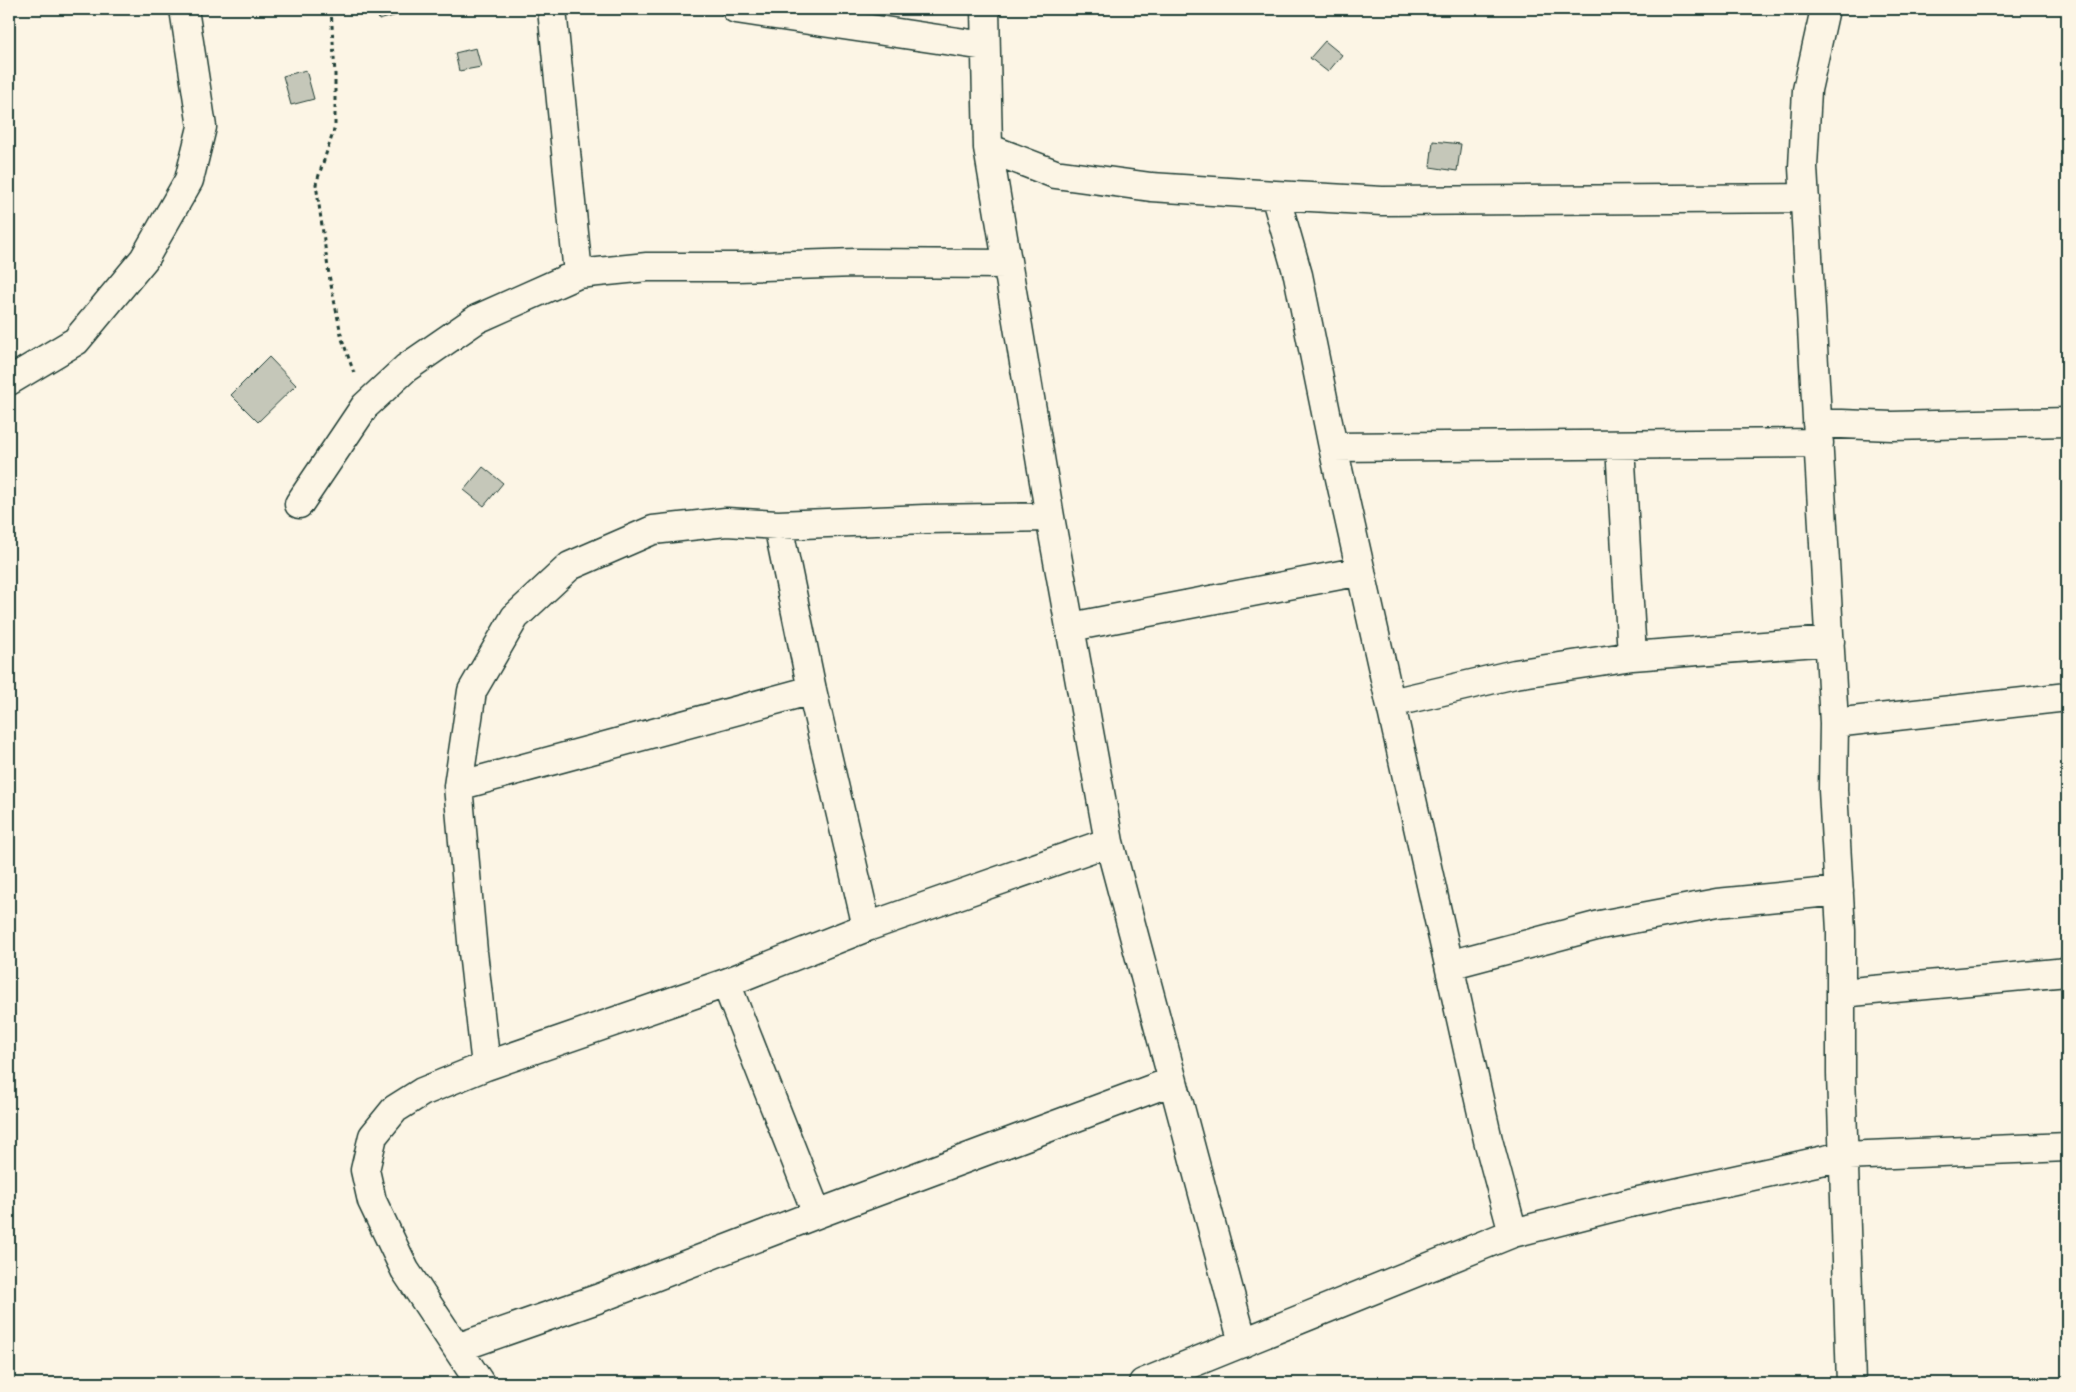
<svg xmlns="http://www.w3.org/2000/svg" width="2076" height="1392" font-family="'Shantell Sans',sans-serif">
	<rect width="100%" height="100%" fill="#fcf5e5"/>
	<filter id="ink" filterUnits="userSpaceOnUse"><feTurbulence type="fractalNoise" baseFrequency=".02" numOctaves="2"/><feDisplacementMap in="SourceGraphic" scale="10" xChannelSelector="R" yChannelSelector="G"/><feConvolveMatrix kernelMatrix="1 2 1 2 8 2 1 2 1" color-interpolation-filters="sRGB"/></filter>
	<g filter="url(#ink)">
		<path fill="#c5c7b9" stroke="#1f3d34" d="M376,9H418L379,20Z
			M1325,41L1342,55L1328,72L1310,58Z
			M476,48L481,67L459,71L455,53Z
			M306,70L314,99L291,105L283,76Z
			M1433,141L1461,144L1457,171L1430,167Z
			M269,357L296,385L258,422L231,395Z
			M483,467L503,483L484,506L464,490Z"/>
		<g fill="none" stroke-linecap="round" stroke-linejoin="round">
			<g stroke="#1f3d34" stroke-width="31">
				<path id="street" d="M552,9L578,274
					M736,9L985,46
					M985,9L988,148L1050,517L1109,842L1243,1343
					M1825,9L1807,90L1803,167L1834,723L1833,790L1841,931V1074L1851,1383
					M988,148L1055,174L1151,187L1275,195L1382,201L1805,198
					M1275,195L1298,275L1333,447L1449,965L1488,1140L1513,1233
					M9,381L76,341L144,259L189,180L202,127L184,9
					M1817,423L1892,426L2067,422
					M1620,445L1632,656
					M1333,447L1819,443
					M299,504L365,406L406,368L477,319L578,274L647,267H737L856,263L1007,264
					M778,525L812,690L867,927
					M1071,627L1361,571
					M1391,703L1515,674L1632,656L1830,641
					M1834,723L2067,697
					M458,786L812,690
					M1449,965L1600,925L1717,903L1839,891
					M726,983L817,1214
					M1841,993L2067,972
					M486,1066L473,952L458,786L472,691L515,617L570,566L653,530L726,522L778,525L925,519L1050,517
					M457,1348L597,1299L817,1214L1173,1081
					M480,1383L405,1270L372,1201L365,1170L373,1136L395,1109L422,1092L486,1066L726,983L867,927L1109,842
					M1143,1383L1513,1233L1630,1203L1843,1156L2067,1147"/>
			</g>
			<path stroke="#1f3d34" stroke-width="3" stroke-dasharray="4 4" stroke-linecap="butt" d="M331,9L335,74V127L316,184L329,275L342,339L354,373"/>
			<use href="#street" stroke="#fcf5e5" stroke-width="28"/>
		</g>
	</g>
	<rect width="2076" height="1392" fill="none" stroke="#fcf5e5" stroke-width="30"/>
	<rect x="15" y="15" width="2046" height="1362" fill="none" stroke="#1f3d34" stroke-width="2" filter="url(#ink)"/>
</svg>
